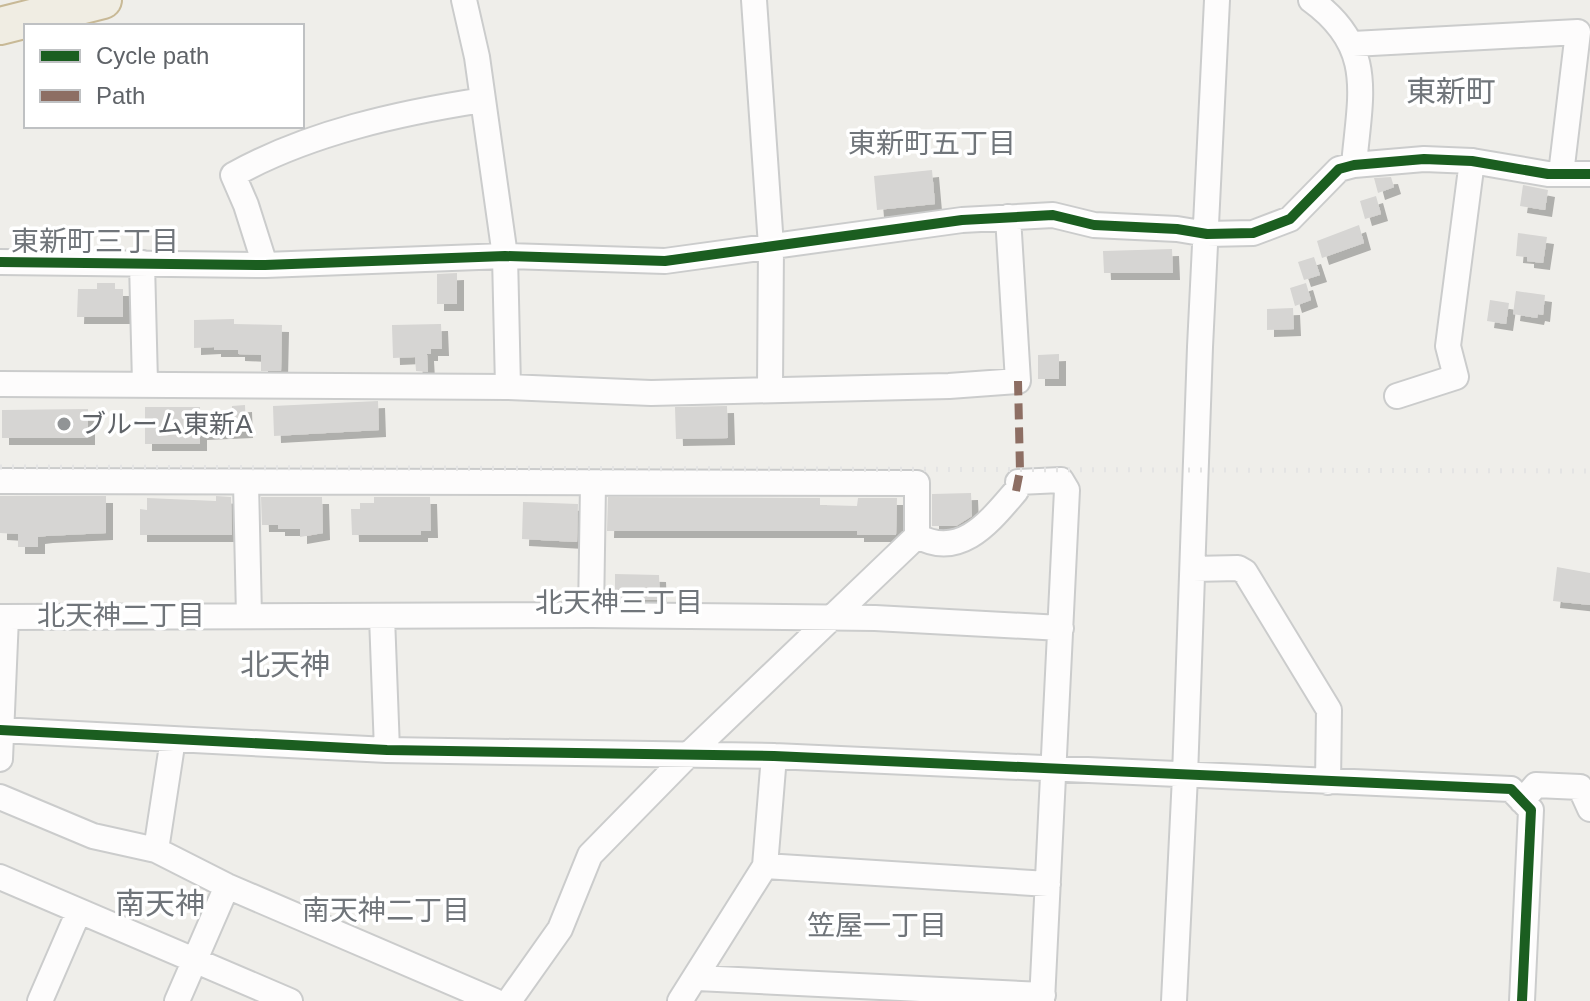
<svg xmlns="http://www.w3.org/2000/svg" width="1590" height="1001" font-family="Arial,'Noto Sans JP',sans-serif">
	<defs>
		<filter id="shadow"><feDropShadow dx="7" dy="7" stdDeviation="0" flood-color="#0004"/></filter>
	</defs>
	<rect width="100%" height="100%" fill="#efeeea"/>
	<path fill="#d6d5d3" filter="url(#shadow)" d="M932,170L935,204L877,210L874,176Z
		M1391,177L1394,187L1378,193L1374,178Z
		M1523,185L1548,190L1545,210L1520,206Z
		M1376,196L1381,214L1365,219L1360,201Z
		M1359,225L1364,243L1322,258L1317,241Z
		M1518,233L1547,237L1543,263L1527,261V257L1516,256Z
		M1172,249L1173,273H1104L1103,251Z
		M1314,257L1320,275L1304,280L1298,262Z
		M457,273V304H437V274Z
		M97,283H115V289H123V317H77L78,289H97Z
		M1306,283L1311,300L1295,306L1290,288Z
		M1516,291L1545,295L1543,315L1538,314L1537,318L1513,314Z
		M1490,300L1509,303L1506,324L1487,321Z
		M1293,308L1294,329L1267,330V309Z
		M234,319V324L282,325L281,371H261V355L238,354V350H214V347L194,348V320Z
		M441,324L442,349H431V354H427L428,372L416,371L415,357L393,358L392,325Z
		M1059,354V379H1038V355Z
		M378,401L379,430L274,436L273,406Z
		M245,405L246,431L200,433V444H145V407H200V412L232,411V406Z
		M727,406L728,438L676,439L675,407Z
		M88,409V438H2V410Z
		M971,493L972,516L956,526H932V494Z
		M0,496H106V533L46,536L38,537V547H18V534L0,533Z
		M216,496L231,497L232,535H140V509L147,510V498L216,501Z
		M261,497H322L323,533L300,537V529H278V525H262Z
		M374,497H430L431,531H421V535H352L351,509H360V503H374Z
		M608,497L820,498V505L857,506L858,498H897L896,535H857V531H607Z
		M523,502L578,504L577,542L522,539Z
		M1557,567L1590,573V605L1553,601Z
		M615,574L659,575L660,600H615Z"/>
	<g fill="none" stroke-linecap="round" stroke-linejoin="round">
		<g stroke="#cbcccc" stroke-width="28">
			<path id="minor" d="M464,0L477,57L505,256L508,387
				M754,0L771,246L770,388
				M1311,0C1376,47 1360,95 1354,165
				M1353,44L1578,32L1561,174
				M0,262L265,265L505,256L665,261L962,220L1053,215L1094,225L1177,229L1207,234L1253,233L1290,219L1339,169L1354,165L1424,159L1472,161L1548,174H1590
				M142,263L145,383
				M265,265L246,205L233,175C308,133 399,113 483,100
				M0,384L508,387L651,393L949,386L1018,381L1008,217
				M1397,396L1456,377L1448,346L1472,161
				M0,481L917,483V536L686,757L590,855L560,929L509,1001
				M1018,482L1061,480L1067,490L1042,1001
				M246,483L249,616
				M917,536C961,560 990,521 1016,491
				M1193,569L1238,568L1245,572L1329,710L1328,782
				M591,615L593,484
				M0,617L591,615L875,618L1061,628
				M382,617L387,750
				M0,730L387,750L774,756L1511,789L1531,810L1522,1001
				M173,739L156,850L227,886L495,1001
				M0,759L6,617
				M0,797L93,836L156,850
				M1522,801L1536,785L1580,787L1590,809
				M765,866L1048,884
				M0,877L290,1001
				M697,978L1043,995
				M40,1001L79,911
				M177,1001L227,886
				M680,1001L765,866L774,756
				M1174,1001L1185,776L1200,347L1217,0"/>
		</g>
		<g stroke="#c8b996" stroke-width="40">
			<path id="highway" d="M0,26L103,0"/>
		</g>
		<use href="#minor" stroke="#fdfcfc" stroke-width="24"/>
		<use href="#highway" stroke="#f0ede3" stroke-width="36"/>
		<path stroke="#e4e4e4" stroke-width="5" stroke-dasharray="2 10" stroke-linecap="butt" d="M0,467L1590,471"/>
		<path stroke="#8d6e63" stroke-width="8" stroke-dasharray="16 8" stroke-linecap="butt" d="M1016,491L1020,471L1018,381"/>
		<g stroke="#fff" stroke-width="15">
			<path id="cycleway" d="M0,262L265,265L505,256L665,261L962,220L1053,215L1094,225L1177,229L1207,234L1253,233L1290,219L1339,169L1354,165L1424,159L1472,161L1548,174H1590
				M0,730L387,750L774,756L1511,789L1531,810L1522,1001"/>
		</g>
		<use href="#cycleway" stroke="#1b5e20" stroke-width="10"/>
	</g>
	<circle fill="#919496" stroke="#fff" stroke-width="3" cx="64" cy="424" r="8"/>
	<g text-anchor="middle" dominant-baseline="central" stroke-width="7" stroke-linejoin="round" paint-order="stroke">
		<g font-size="26" fill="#5f6368" stroke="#fff" text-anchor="start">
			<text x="80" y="424">ブルーム東新A</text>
		</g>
		<g font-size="28" fill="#70757a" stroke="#fff">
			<text x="932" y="143">東新町五丁目</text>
			<text x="95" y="241">東新町三丁目</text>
			<text x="619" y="602">北天神三丁目</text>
			<text x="121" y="615">北天神二丁目</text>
			<text x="386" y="910">南天神二丁目</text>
			<text x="877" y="925">笠屋一丁目</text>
		</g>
		<g font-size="30" fill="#70757a" stroke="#fff">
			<text x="1451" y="91">東新町</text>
			<text x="285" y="664">北天神</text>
			<text x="160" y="903">南天神</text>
		</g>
	</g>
	<rect x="24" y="24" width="280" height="104" fill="#ffffff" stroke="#bfc1c3" stroke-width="2"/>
	<rect x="40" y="50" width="40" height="12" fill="#1b5e20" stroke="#bfc1c3" stroke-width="2"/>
	<text x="96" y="64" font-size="24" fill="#5f6368">Cycle path</text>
	<rect x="40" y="90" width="40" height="12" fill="#8d6e63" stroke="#bfc1c3" stroke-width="2"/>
	<text x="96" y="104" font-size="24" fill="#5f6368">Path</text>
</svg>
